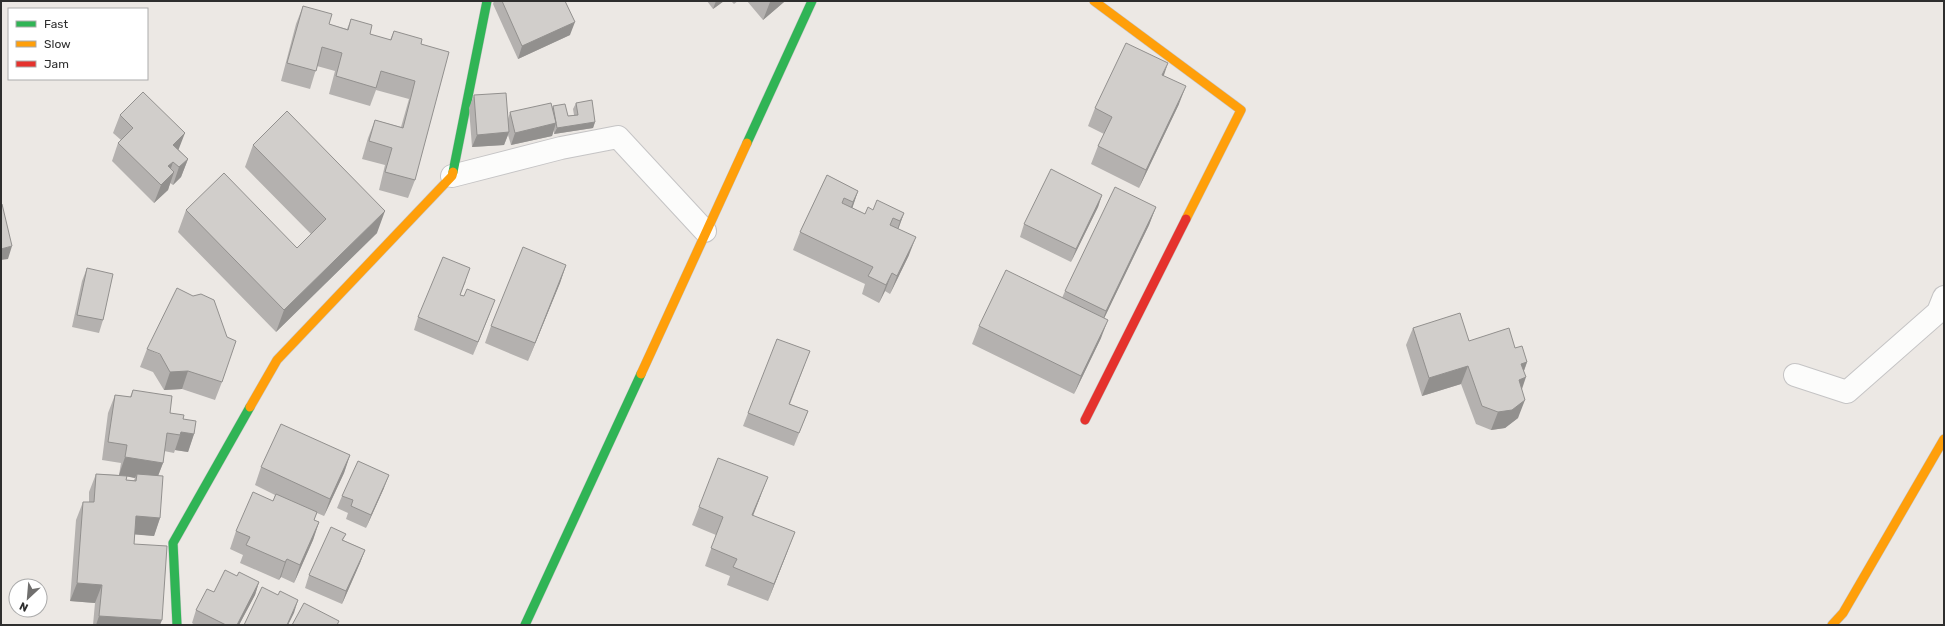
<svg xmlns="http://www.w3.org/2000/svg" width="1945" height="626" font-family="Rubik,sans-serif">
	<rect width="100%" height="100%" fill="#ece8e4"/>
	<g fill="none" stroke-linecap="round" stroke-linejoin="round">
		<g stroke="#c5c4c5" stroke-width="24">
			<path id="street" d="M452,176L561,148L618,137L705,231
				M1795,375L1847,392L1938,312L1944,297"/>
		</g>
		<g stroke="#c5c4c5" stroke-width="10">
			<path id="fast" d="M747,143L812,1
				M453,172L487,1
				M177,625L173,543L250,407
				M525,625L641,374"/>
		</g>
		<g stroke="#c5c4c5" stroke-width="10">
			<path id="slow" d="M1094,1L1241,110L1186,219
				M641,374L747,143
				M250,407L277,360L452,176L453,172
				M1832,625L1843,613L1944,439"/>
		</g>
		<g stroke="#c5c4c5" stroke-width="10">
			<path id="jam" d="M1085,420L1186,219"/>
		</g>
		<use href="#street" stroke="#fcfcfb" stroke-width="22"/>
		<use href="#fast" stroke="#30b455" stroke-width="9"/>
		<use href="#slow" stroke="#ff9f0a" stroke-width="9"/>
		<use href="#jam" stroke="#e5322d" stroke-width="9"/>
	</g>
	<path fill="#b4b1af" fill-rule="evenodd" d="M494,1H565L570,35L518,59L493,4Z
		M707,1H724L713,9Z
		M731,1H738L734,4Z
		M747,1H784V2L763,20Z
		M303,6L329,24L347,29L351,19L370,34L390,40L394,31L421,44L415,180L408,198L379,190L385,165L362,159L368,138L375,120L401,127L409,99L376,90L370,106L329,94L335,71L317,66L310,89L281,81L296,24Z
		M1164,76L1179,104L1139,188L1091,164L1098,146L1104,134L1088,126L1095,108Z
		M474,95L508,119L510,112L552,109L553,106L568,116L574,115L573,109L576,103L595,122L593,128L554,134V130L552,136L511,145L508,135L504,145L472,147L469,108Z
		M120,115L179,150L188,159L181,177L173,185L170,183L168,190L154,203L112,161L118,143L121,140L113,133Z
		M253,145L377,233L276,332L178,232L186,210L297,248L311,234L245,167Z
		M827,175L858,191L852,208L865,214L873,210L904,213L898,229L909,255L890,294L885,291L879,303L862,294L865,284L793,250L800,232Z
		M1102,195L1098,207L1071,262L1020,237L1024,224Z
		M1156,207L1149,225L1104,318L1101,338L1074,394L972,344L979,326L1062,298L1065,291Z
		M566,265L560,283L528,361L485,343L491,326Z
		M87,268L103,320L99,333L72,327L82,281Z
		M466,281L460,295L464,296L490,313L473,355L414,330L418,317Z
		M1413,328L1469,341L1515,348L1527,362L1524,371L1518,418L1505,428L1491,430L1476,424L1461,384L1422,396L1406,345Z
		M147,349L222,382L215,400L182,389L164,390L153,372L140,367Z
		M805,364L790,404L808,411L794,446L743,426L748,413Z
		M133,390L170,413L183,419L194,434L188,452L175,450L174,453L164,451L163,463L158,476L160,518L154,536L135,534L134,544L160,625H93L95,603L70,601L76,520L83,502H89V492L96,474L119,475L121,463L102,460L108,413L115,395L130,397ZM127,476L135,478L134,480H126Z
		M350,455L344,473L324,516L317,513L314,520L319,522L313,540L294,583L281,577L279,580L240,563L243,555L230,549L236,531L273,501L275,495L255,485L261,467Z
		M384,488L366,528L346,519L348,513L337,508L342,496Z
		M761,495L753,516L788,550L768,601L727,585L730,576L705,566L716,535L692,525L699,507Z
		M346,534L343,540L365,550L360,563L342,604L305,588L309,575Z
		M237,576L259,582L255,595L239,625H195L192,623L196,610L214,592Z"/>
	<path fill="#92908e" d="M716,1H724L713,9Z
		M771,1H784V2L763,20L770,2Z
		M575,22L570,35L518,59L522,46Z
		M1168,63L1162,81V75Z
		M1186,86L1179,104L1139,188L1146,170Z
		M595,122L593,128L554,134L557,128Z
		M556,123L552,136L511,145L515,133Z
		M509,132L504,145L472,147L477,135Z
		M185,133L178,151L173,145Z
		M188,159L181,177L173,185L179,167Z
		M173,162L167,180L168,166Z
		M174,172L168,190L154,203L161,185Z
		M858,191L852,209L846,220L853,202Z
		M1102,195L1098,207L1071,262L1076,249Z
		M1156,207L1149,225L1099,329L1106,311Z
		M385,211L377,233L276,332L284,310Z
		M904,213L898,230L894,239L900,221Z
		M916,237L909,255L890,294L897,276Z
		M12,246L8,259L1,260V249Z
		M566,265L560,283L528,361L535,343Z
		M892,273L885,291L879,303L886,285Z
		M495,300L490,313L473,355L478,342Z
		M1108,320L1101,338L1074,394L1081,376Z
		M1527,362L1521,379L1526,377L1520,395L1513,398L1521,364Z
		M1468,366L1461,384L1422,396L1429,378Z
		M188,371L182,389L164,390L170,372Z
		M1525,400L1518,418L1505,428L1491,430L1498,412Z
		M181,432L194,434L188,452L175,450Z
		M350,455L344,473L324,516L330,499Z
		M125,457L163,463L156,481L137,474L135,478L119,475Z
		M389,475L384,488L366,528L371,515Z
		M768,477L761,495L746,533L752,515Z
		M136,516L160,518L154,536L129,534Z
		M319,522L313,540L294,583L300,565Z
		M795,532L788,550L768,601L774,584Z
		M365,550L360,563L342,604L346,591Z
		M287,559L281,577L279,580L285,562Z
		M259,582L255,595L239,625H237Z
		M77,583L102,585L95,603L70,601Z
		M298,600L294,613L288,625H287Z
		M99,616L162,620L160,625H96Z"/>
	<path fill="#d1cecb" stroke="#92908e" d="M502,1H565L575,22L522,46Z
		M303,6L332,14L329,24L348,30L351,19L372,25L370,34L391,40L394,31L422,39L421,44L449,52L415,180L385,172L392,148L369,141L375,120L403,128L415,81L381,71L376,88L336,76L342,53L322,47L316,71L287,63Z
		M1126,43L1168,63L1162,75L1186,86L1146,170L1098,146L1112,117L1095,108Z
		M143,92L185,133L173,145L188,159L179,167L173,162L168,166L174,172L161,185L118,143L133,128L120,115Z
		M506,93L509,132L477,135L474,95Z
		M592,100L595,122L557,128L553,106L565,104L568,116L578,115L576,103Z
		M551,103L556,123L515,133L510,112Z
		M287,111L385,211L284,310L186,210L224,173L297,248L326,219L253,145Z
		M1051,169L1102,195L1076,249L1024,224Z
		M827,175L858,191L853,202L844,198L842,203L865,214L868,207L873,210L877,200L904,213L900,221L893,218L890,225L916,237L897,276L892,273L886,285L868,276L873,267L800,232Z
		M1115,187L1156,207L1106,311L1065,291Z
		M1,204H2L12,246L1,249Z
		M523,247L566,265L535,343L491,326Z
		M443,257L470,268L460,295L464,296L467,289L495,300L478,342L418,317Z
		M87,268L113,274L103,320L77,315Z
		M1006,270L1108,320L1081,376L979,326Z
		M177,288L193,296L201,294L214,300L227,337L236,341L222,382L188,371L170,372L160,354L147,349Z
		M1460,313L1469,341L1509,328L1515,348L1522,346L1527,362L1521,364L1526,377L1519,380L1525,400L1512,410L1498,412L1482,406L1468,366L1429,378L1413,328Z
		M777,339L810,351L789,404L808,411L799,433L748,413Z
		M133,390L172,396L170,413L184,415L183,419L196,421L194,434L181,432L180,435L167,433L163,463L125,457L127,445L108,442L115,395L131,397Z
		M281,424L350,455L330,499L261,467Z
		M718,458L768,477L752,515L795,532L774,584L733,567L737,559L711,548L723,517L699,507Z
		M358,461L389,475L371,515L351,506L353,500L342,496Z
		M96,474L127,476L126,480L136,481L137,474L163,476L160,518L136,516L134,544L167,546L162,620L99,616L102,585L77,583L83,502H94Z
		M253,492L273,501L276,494L317,512L314,520L319,522L300,565L287,559L285,562L246,545L250,537L236,531Z
		M331,527L346,534L342,540L365,550L346,591L309,575Z
		M225,570L237,576L239,572L259,582L237,625H226L196,610L207,589L214,592Z
		M262,587L278,595L280,591L298,600L287,625H244Z
		M304,603L339,621L337,625H292Z"/>
	<rect width="1945" height="626" fill="none" stroke="#2e2e2e" stroke-width="4"/>
	<rect x="8" y="8" width="140" height="72" fill="#ffffff" stroke="#ababab"/>
	<rect x="16" y="21" width="20" height="6" fill="#30b455" stroke="#ababab"/>
	<text x="44" y="28" font-size="12" fill="#2e2e2e">Fast</text>
	<rect x="16" y="41" width="20" height="6" fill="#ff9f0a" stroke="#ababab"/>
	<text x="44" y="48" font-size="12" fill="#2e2e2e">Slow</text>
	<rect x="16" y="61" width="20" height="6" fill="#e5322d" stroke="#ababab"/>
	<text x="44" y="68" font-size="12" fill="#2e2e2e">Jam</text>
	<g transform="translate(28 598) rotate(206)"><circle r="19" fill="#ffffff" stroke="#ababab"/>
	<path d="M0-3L7 15L0 10L-7 15Z" fill="#706f6e"/>
	<text y="-6" font-size="11" font-weight="bold" text-anchor="middle" fill="#2e2e2e">N</text>
	</g>
</svg>
